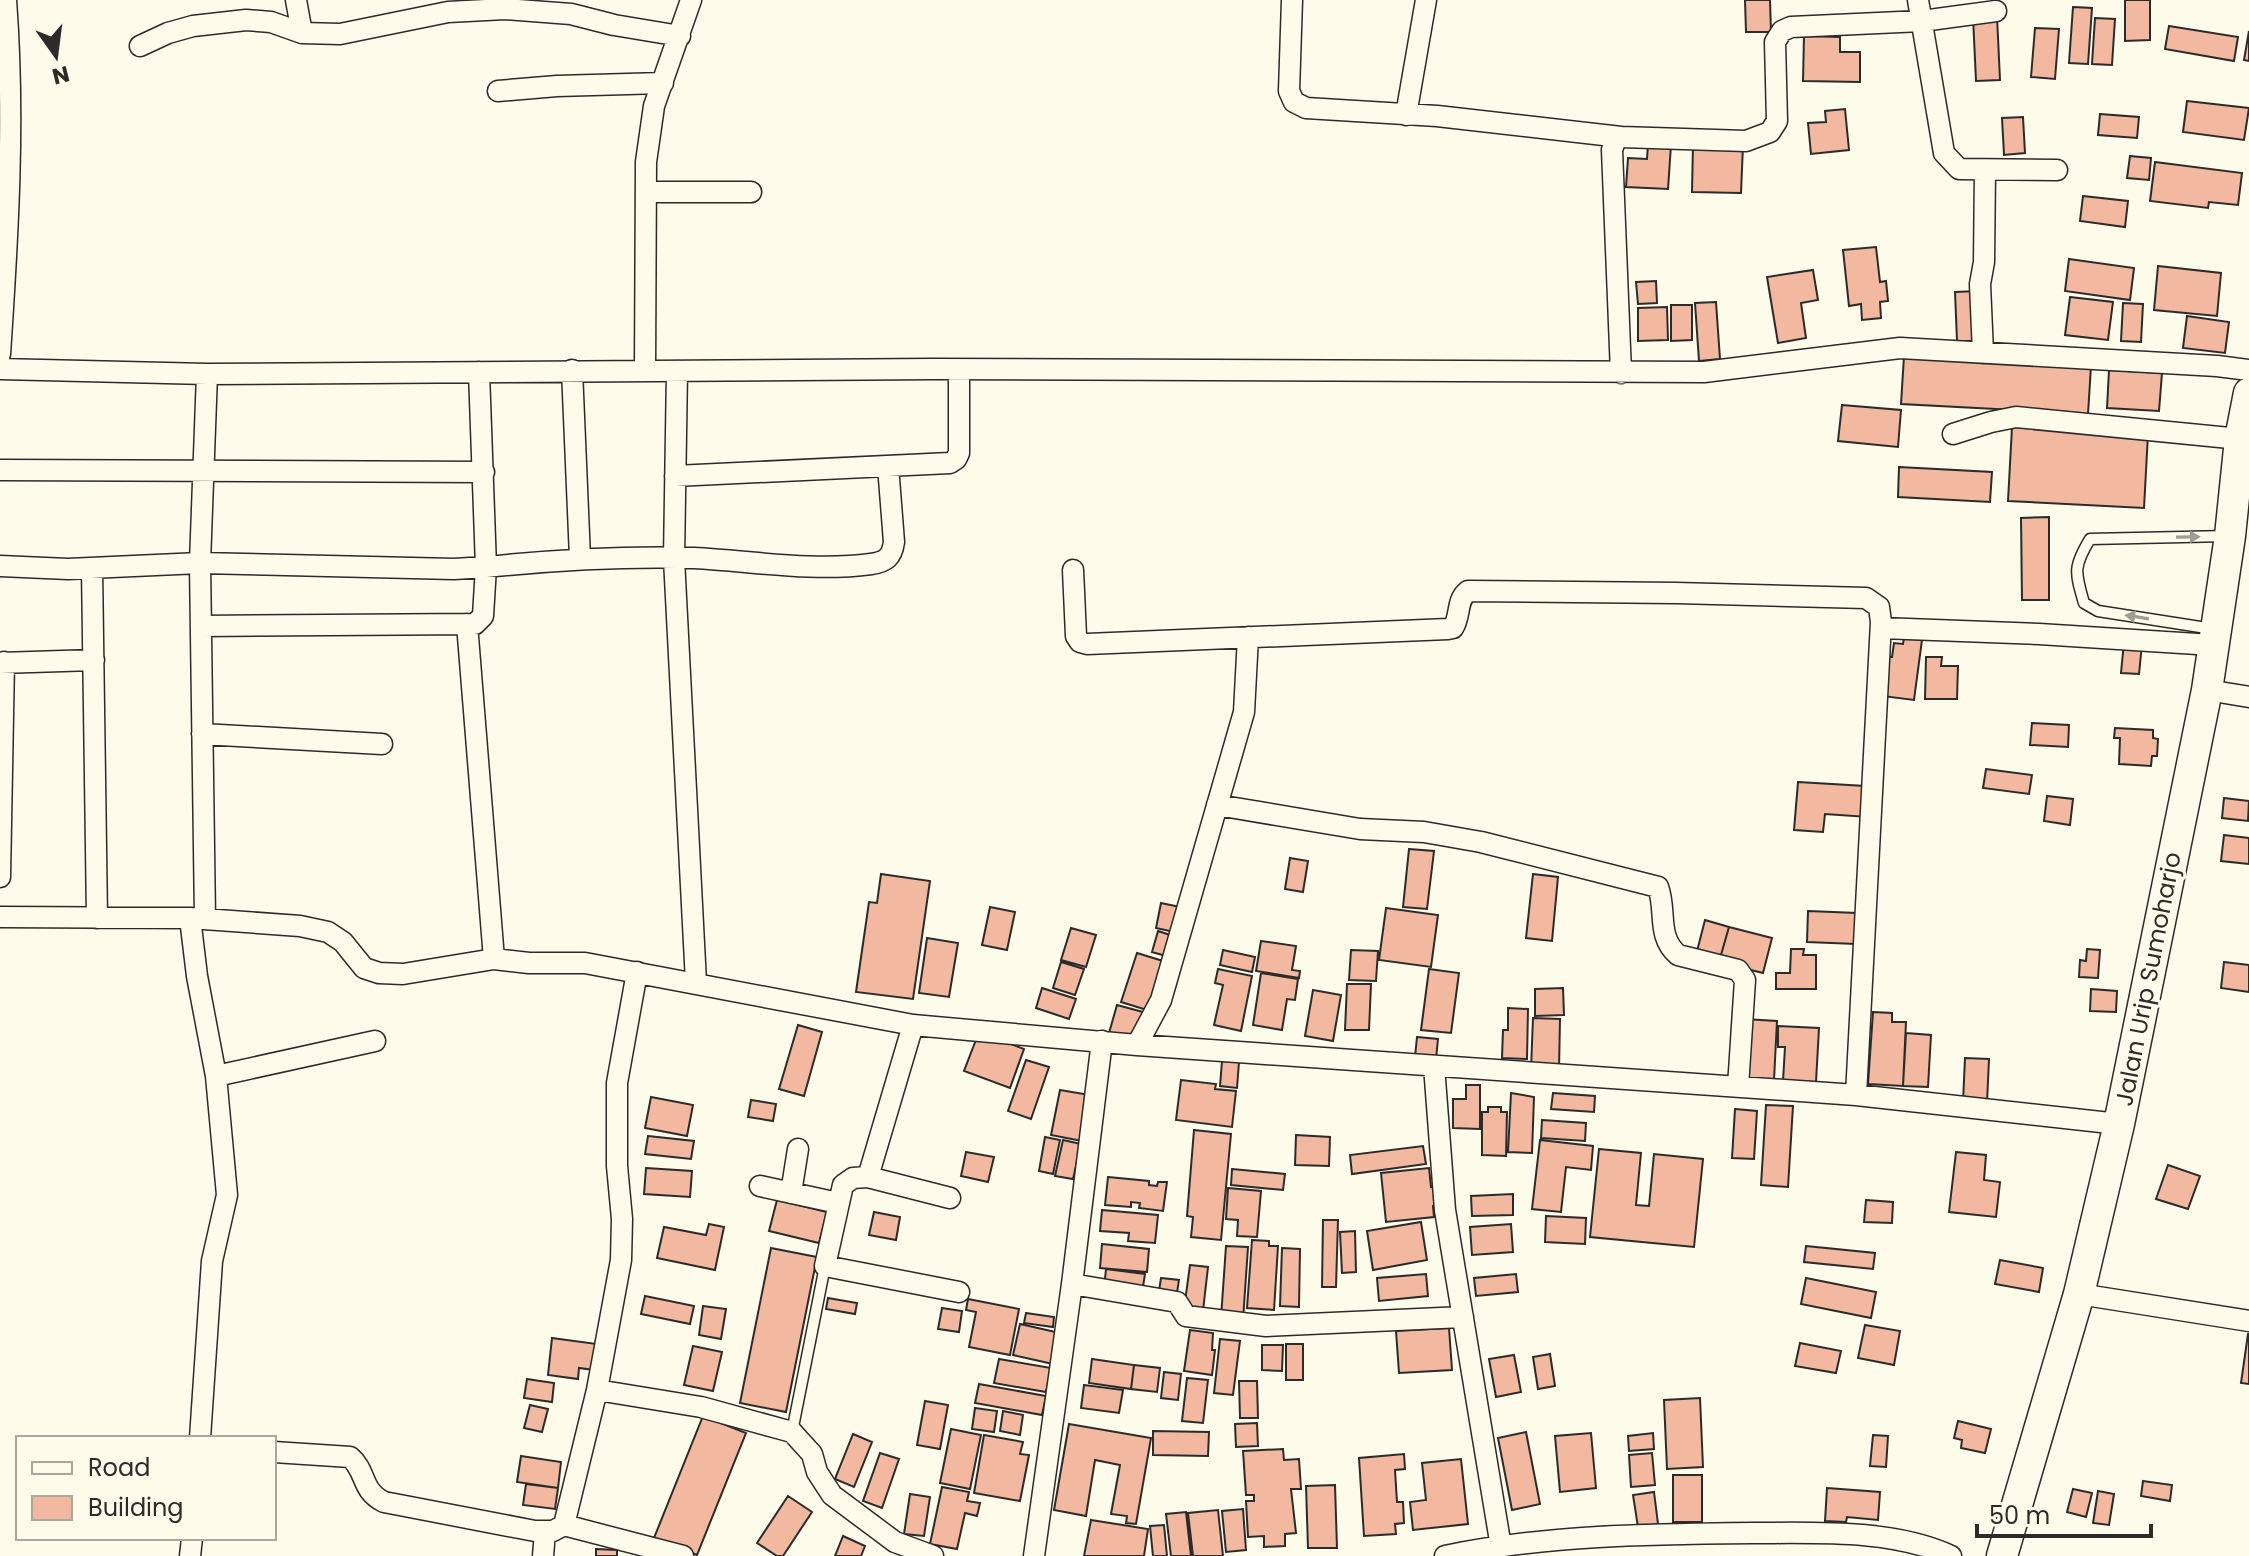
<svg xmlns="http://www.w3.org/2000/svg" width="2249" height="1556" font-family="Poppins,sans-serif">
	<rect width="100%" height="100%" fill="#fdfbea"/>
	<path fill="#f2b8a0" stroke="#2b2b2b" stroke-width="2" d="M1745,0H1770L1771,32H1746Z
		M2125,0H2150V40L2125,41Z
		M2073,7L2092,8L2088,64L2069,63Z
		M1997,16L2000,80L1976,81L1973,17Z
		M2095,18L2115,19L2112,65L2092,64Z
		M2169,26L2238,37L2234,61L2165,49Z
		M2035,28L2059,29L2055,79L2031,77Z
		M2249,31V61L2244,60Z
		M1804,36L1840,37V52H1860V82L1803,81Z
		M2187,101L2249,108L2244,140L2183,132Z
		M1845,109L1849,150L1811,154L1808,123L1826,122L1825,111Z
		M2100,114L2139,117L2137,138L2098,135Z
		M2023,117L2025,153L2004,155L2002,118Z
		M1648,144L1671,145L1668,189L1626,187L1628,158L1647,159Z
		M1693,144L1743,145L1741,193L1692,192Z
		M2130,156L2151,158L2149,180L2127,178Z
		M2155,162L2242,173L2238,205L2209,202L2208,208L2150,201Z
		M2083,196L2128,201L2125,227L2080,221Z
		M1876,247L1880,282L1886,281L1888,301L1880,302L1881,318L1862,320L1861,304L1849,306L1843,250Z
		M2069,259L2134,268L2130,300L2065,291Z
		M2158,266L2221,273L2217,316L2154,310Z
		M1813,270L1818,300L1801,303L1806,338L1778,343L1767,277Z
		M1656,281L1657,303L1638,304L1636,282Z
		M1978,291L1980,341H1957L1955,292Z
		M2070,297L2113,302L2108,340L2065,335Z
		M1716,302L1720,359L1699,361L1695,303Z
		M2123,303L2143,304L2141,342L2121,341Z
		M1671,305H1692V340L1671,341Z
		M1667,307L1668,340L1638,341V308Z
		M2187,316L2229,322L2225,353L2183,348Z
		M1904,356L2091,366L2088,414L1901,404Z
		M2109,370L2162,373L2159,411L2107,408Z
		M1842,405L1901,410L1898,447L1838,441Z
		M2012,427L2148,434L2144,508L2008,501Z
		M1899,467L1992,472L1990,502L1898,497Z
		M2049,517V600H2022L2021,518Z
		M1904,638L1922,640L1914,700L1882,696L1888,657H1892L1894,643L1903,644Z
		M2124,642L2142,644L2139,674L2121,673Z
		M1926,657H1942L1941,666H1958L1957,699H1925Z
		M2032,723L2069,725L2068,747L2030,745Z
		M2115,728L2153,730V738L2158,739L2157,756H2152L2151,766L2119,764L2120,738H2114Z
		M1986,769L2032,775L2029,794L1983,788Z
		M1798,782L1865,786L1868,817L1825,814L1823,832L1794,830Z
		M2047,796L2073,799L2070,825L2044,821Z
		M2224,798L2249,801L2248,821L2222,818Z
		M2224,835L2249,838V864L2221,861Z
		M1409,849L1434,851L1427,909L1403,907Z
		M1290,858L1308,861L1303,892L1285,889Z
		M881,874L930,881L913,999L856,992L869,902L877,903Z
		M1533,874L1558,877L1552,941L1526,938Z
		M1161,903L1185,908L1179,933L1156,928Z
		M990,907L1015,912L1007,950L982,945Z
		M1386,908L1438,915L1431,967L1379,960Z
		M1808,911L1857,913L1856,944L1807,942Z
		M1705,920L1729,927L1719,962L1696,955Z
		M1729,927L1772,938L1763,973L1719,962Z
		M1071,928L1096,935L1086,967L1061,960Z
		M1158,931L1173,936L1166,956L1152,952Z
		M927,938L958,943L949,997L919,993Z
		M1261,941L1296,946L1292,970L1300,971L1299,978L1256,971Z
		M1791,949H1804L1803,955H1816V989H1776V973H1790Z
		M2087,949L2100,950L2098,978L2079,977L2080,960L2086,961Z
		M1223,950L1255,957L1252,972L1220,965Z
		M1351,950L1378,951L1376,981L1349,980Z
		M1137,953L1163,961L1147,1010L1121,1002Z
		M1061,962L1084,969L1075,995L1053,988Z
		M2224,962L2249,965V992L2221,988Z
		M1218,969L1252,976L1241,1031L1214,1025L1223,985L1215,983Z
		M1429,969L1459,973L1451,1033L1421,1030Z
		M1261,973L1298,979L1295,1000L1287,999L1282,1030L1253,1025Z
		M1347,984H1371L1369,1030H1345Z
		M1042,988L1076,999L1069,1019L1036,1008Z
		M1563,988L1564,1015L1535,1016V989Z
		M2091,989L2117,991L2116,1012L2090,1011Z
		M1313,990L1341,995L1333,1041L1305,1036Z
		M1117,1005L1143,1012L1135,1040L1109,1033Z
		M1508,1008L1528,1009L1527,1059L1502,1058L1503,1030H1508Z
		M1873,1012L1892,1013V1022H1906L1903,1086L1868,1084Z
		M1533,1018L1560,1019L1559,1070L1531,1069Z
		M1744,1019L1777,1021L1774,1080L1749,1078Z
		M798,1025L822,1032L804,1096L779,1089Z
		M1778,1026L1819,1028L1816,1082L1783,1081L1785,1047H1778Z
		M979,1032L1024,1049L1010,1088L964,1071Z
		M1906,1033L1931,1035L1928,1087L1903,1086Z
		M1417,1037L1438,1039L1436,1059L1415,1057Z
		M1965,1058L1989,1059L1987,1103L1963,1102Z
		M1026,1060L1049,1067L1031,1119L1008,1111Z
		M1222,1061L1239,1062L1237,1088L1220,1086Z
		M1181,1080L1216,1084L1215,1089L1236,1091L1232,1127L1176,1120Z
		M1466,1085H1480V1129L1453,1128V1099H1466Z
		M1060,1090L1090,1095L1082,1141L1051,1135Z
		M1511,1093L1534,1097L1532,1153L1508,1152Z
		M1553,1093L1595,1096L1594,1112L1551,1109Z
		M651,1097L693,1105L687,1136L645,1128Z
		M751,1100L776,1104L773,1121L748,1117Z
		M1766,1105L1793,1106L1788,1187L1761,1185Z
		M1488,1107H1501V1112H1507L1506,1156L1482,1155V1112H1488Z
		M1735,1109L1757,1111L1754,1159L1732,1158Z
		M1542,1120L1586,1123L1585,1141L1541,1138Z
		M1194,1130L1231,1134L1221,1240L1191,1237L1193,1217L1187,1216Z
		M1296,1135L1330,1137L1329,1166L1295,1165Z
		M648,1136L694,1141L691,1159L645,1154Z
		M1045,1137L1060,1140L1053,1174L1039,1171Z
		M1063,1140L1081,1144L1073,1179L1055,1176Z
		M1540,1140L1593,1146L1591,1170L1566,1167L1561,1212L1532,1209Z
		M1423,1146L1426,1164L1352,1174L1350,1155Z
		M1599,1149L1641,1153L1636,1205L1649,1206L1654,1154L1703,1159L1694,1247L1590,1237Z
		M966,1152L994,1157L988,1182L961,1176Z
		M1956,1152L1986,1155L1984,1180L2000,1182L1996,1217L1949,1212Z
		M2168,1165L2200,1176L2188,1209L2156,1199Z
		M646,1168L692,1171L690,1197L644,1194Z
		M1429,1168L1431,1187L1437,1186L1440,1206H1433L1434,1217L1386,1222L1381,1173Z
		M1232,1169L1285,1174L1283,1190L1231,1185Z
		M1108,1177L1149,1181V1185L1157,1186L1158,1182H1167L1163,1211L1139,1208L1140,1203L1131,1202V1207L1105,1205Z
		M1228,1188L1261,1191L1257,1237L1237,1236L1238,1220L1226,1219Z
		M1513,1194V1215L1472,1216L1471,1196Z
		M777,1200L827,1212L819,1243L769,1231Z
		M1866,1200L1893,1202L1892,1223L1864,1222Z
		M1102,1210L1158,1215L1155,1243L1128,1241L1129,1233L1100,1231Z
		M874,1212L900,1217L896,1240L869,1235Z
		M1546,1216L1586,1218L1585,1244L1545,1242Z
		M1323,1220H1338L1336,1287H1322Z
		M1421,1222L1427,1260L1373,1270L1367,1231Z
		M709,1224L724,1227L715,1270L657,1258L664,1227L706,1235Z
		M1511,1224L1513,1252L1472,1255L1470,1227Z
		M1355,1231L1356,1272L1342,1273L1340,1232Z
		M1252,1240L1269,1241V1246H1278L1274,1310L1247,1308Z
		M1102,1244L1149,1249L1147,1272L1100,1268Z
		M1226,1246L1248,1247L1243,1320L1221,1318Z
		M1806,1246L1875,1253L1873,1269L1804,1262Z
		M771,1248L817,1257L786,1412L740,1403Z
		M1282,1248L1300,1249L1299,1307L1280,1306Z
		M2000,1260L2043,1268L2039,1292L1995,1284Z
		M1190,1265L1208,1267L1203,1311L1184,1309Z
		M1106,1269L1145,1274L1142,1293L1104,1288Z
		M1426,1274L1428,1296L1379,1301L1377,1278Z
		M1516,1274L1518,1292L1476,1296L1474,1278Z
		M1161,1278L1179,1280L1176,1299L1158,1297Z
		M1806,1278L1876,1292L1871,1318L1801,1304Z
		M645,1296L694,1306L690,1324L641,1314Z
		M828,1298L857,1303L855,1314L826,1309Z
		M968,1299L1019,1309L1010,1355L969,1347L976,1312L966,1310Z
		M703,1306L726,1309L721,1339L699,1335Z
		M942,1308L962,1311L959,1332L938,1329Z
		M1026,1313L1054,1317L1053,1327L1024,1323Z
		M1020,1324L1060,1333L1053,1364L1013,1355Z
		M1865,1325L1900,1331L1894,1365L1858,1358Z
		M1449,1328L1452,1370L1399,1373L1396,1331Z
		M1190,1330L1213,1333L1212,1350H1215L1212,1375L1184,1371Z
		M2248,1334H2249V1384L2241,1383Z
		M552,1338L597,1344L594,1370L579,1368L578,1379L548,1375Z
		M1220,1339L1240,1341L1233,1395L1214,1393Z
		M1800,1343L1841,1351L1836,1373L1795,1366Z
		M1286,1344H1303V1380H1286Z
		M1262,1345H1283L1282,1371L1262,1370Z
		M693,1346L722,1352L713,1391L684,1385Z
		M1550,1354L1555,1386L1538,1389L1533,1357Z
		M1514,1355L1521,1392L1496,1397L1489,1359Z
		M999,1359L1051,1368L1046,1392L994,1383Z
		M1092,1359L1134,1365L1131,1389L1089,1383Z
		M1134,1365L1160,1368L1157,1392L1131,1389Z
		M1164,1372L1181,1374L1178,1400L1161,1398Z
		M1187,1378L1208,1380L1203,1423L1182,1421Z
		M527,1379L554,1383L552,1402L524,1398Z
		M1239,1381H1257L1258,1418H1240Z
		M979,1384L1046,1396L1042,1415L975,1403Z
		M1084,1385L1123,1390L1119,1413L1081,1408Z
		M1700,1398L1703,1467L1667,1469L1664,1400Z
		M925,1401L948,1405L940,1449L917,1445Z
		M530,1405L548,1409L542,1432L524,1428Z
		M975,1408L997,1411L994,1432L972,1429Z
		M1003,1411L1023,1415L1020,1435L1000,1431Z
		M703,1416L746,1433L697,1555L654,1538Z
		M1958,1421L1991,1429L1985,1453L1961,1448L1962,1440L1954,1438Z
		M1257,1423L1258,1446L1236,1447L1235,1424Z
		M1069,1424L1151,1438L1136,1524L1126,1523L1127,1516L1111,1514L1120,1465L1095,1460L1086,1516L1054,1510Z
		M951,1429L981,1435L970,1489L940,1483Z
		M1153,1431L1209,1432L1208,1456L1153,1455Z
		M1526,1432L1540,1504L1512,1510L1498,1438Z
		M1591,1433L1596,1488L1560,1492L1555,1436Z
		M1653,1433L1654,1449L1629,1451L1628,1436Z
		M853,1434L872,1442L854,1487L835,1479Z
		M984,1435L1023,1442L1020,1454L1029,1455L1020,1501L974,1493Z
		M1873,1435L1888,1436L1886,1467L1870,1466Z
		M1283,1449L1284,1460L1299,1459L1301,1489H1291L1296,1533L1285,1534V1546L1264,1547V1536L1248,1537L1246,1501H1254V1495H1246L1243,1451Z
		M880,1453L899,1459L882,1508L863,1501Z
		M1652,1453L1655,1485L1631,1487L1629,1455Z
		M1404,1454L1405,1469L1395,1470L1397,1502H1403L1404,1523L1395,1524L1396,1534L1364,1536L1359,1458Z
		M521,1456L561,1462L558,1488L517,1482Z
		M1461,1459L1468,1524L1413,1530L1410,1502L1426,1500L1422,1463Z
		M1673,1475H1702V1522H1673Z
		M2143,1481L2172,1485L2170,1501L2141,1496Z
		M526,1484L558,1488L555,1509L523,1505Z
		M1335,1485L1337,1548H1308L1306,1486Z
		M942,1487L969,1492L967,1501L980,1503L977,1516L965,1513L957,1549L930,1544Z
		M1827,1488L1880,1492L1878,1520L1847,1517L1846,1522L1825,1521Z
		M2073,1489L2092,1493L2086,1517L2067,1512Z
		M2098,1491L2114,1494L2109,1525L2093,1523Z
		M1654,1492L1658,1524L1638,1527L1633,1495Z
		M910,1494L930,1497L924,1536L904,1534Z
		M788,1496L812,1512L783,1556H777L757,1543Z
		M1243,1509L1246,1550L1226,1552L1222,1511Z
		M1218,1510L1223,1556H1193L1188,1513Z
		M1186,1512L1191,1556H1171L1166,1514Z
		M1091,1520L1148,1529L1144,1556H1084Z
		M1164,1525L1167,1556H1153L1150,1526Z
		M843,1536L865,1546L861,1556H835Z
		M596,1549L617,1550V1556H596Z"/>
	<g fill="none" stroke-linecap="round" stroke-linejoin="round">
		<g stroke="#2b2b2b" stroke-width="13">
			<path id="service" d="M2213,629L2098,611L2084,603C2075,572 2073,567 2090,539L2228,536
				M792,1432L825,1266"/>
		</g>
		<g stroke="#2b2b2b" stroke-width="23">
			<path id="minor" d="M296,0L302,33
				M1292,0L1289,91L1294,102L1306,108L1437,116L1621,137
				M1918,0L1944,153L1959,169L2057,170
				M140,46L168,33L193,26L246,20L271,22L302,33L340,34L448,12L505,9L571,14L614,25L680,36
				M498,91L557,86L663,83
				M1406,115L1426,0
				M646,192H751
				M1983,353L1980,284L1984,262L1985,170
				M0,354C8,236 15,118 6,0
				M0,369L207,374L933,369L1704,372L1900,348L2217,366L2249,370
				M572,370L580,558
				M645,371L646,162L654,106L691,0
				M677,371L674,559L696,982
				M1621,373L1612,150L1615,141L1621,137L1746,141L1770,132L1777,121L1775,42L1782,31L1791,27L1922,21L1996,11
				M1953,434L1991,422L2016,417L2240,439
				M0,470L484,472
				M675,476L950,463L956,459L959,453V370
				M0,566L68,569L200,563L454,569L486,567L479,372
				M92,568L97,918
				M1073,570L1076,636L1080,642L1087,644L1448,629L1453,628C1461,616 1456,600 1468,591L1676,593L1866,598L1879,607L1881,622L1856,1095
				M467,624L494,959
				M201,626L475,624L483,616L486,567C555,560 624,556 694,558C752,561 813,572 871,564C886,562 892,557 894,542L888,466
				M1881,628L2039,634L2213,645
				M0,663L94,660
				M2207,690L2249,697
				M202,734L382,744
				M1217,805L1360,829L1424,832L1481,842L1658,887C1667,911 1656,936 1678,955L1738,970L1745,980L1738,1087
				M0,877L4,662
				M0,917L190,918L300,926L328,932L343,942L364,968L379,973L403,974L494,959L529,963H585L913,1025L1137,1045L1856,1095L2119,1124
				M190,918L197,976L216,1076L227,1195L212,1261L200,1438
				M205,919L200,563L207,374
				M637,972L617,1083V1166L622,1219L621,1260L597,1390L701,1407L792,1432L812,1454L817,1472L832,1495L895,1542L933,1556
				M913,1025L868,1177L950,1198
				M1137,1045L1161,1000L1244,712L1248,637
				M1434,1066L1445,1210L1501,1547
				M216,1076L375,1041
				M868,1177L853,1178L843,1185L825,1266L959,1292
				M760,1186L838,1203
				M791,1193L798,1149
				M1072,1284L1177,1302L1186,1316L1266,1326L1463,1317
				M2079,1294L2249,1321
				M274,1452L350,1457C367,1471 360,1490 384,1502L535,1531H553L564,1525L597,1390
				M564,1525L683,1556
				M190,1556L192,1538
				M543,1556L545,1532
				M1034,1556L1072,1284L1102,1041
				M1445,1556C1546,1535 1650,1534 1753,1533C1816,1533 1893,1529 1951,1556"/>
		</g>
		<g stroke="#2b2b2b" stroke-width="33">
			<path id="secondary" d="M2002,1556L2079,1294L2119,1124L2207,690L2230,536L2240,439L2249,393"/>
		</g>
		<use href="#service" stroke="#fdfbea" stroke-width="10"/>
		<use href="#minor" stroke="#fdfbea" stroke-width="20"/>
		<use href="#secondary" stroke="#fdfbea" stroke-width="30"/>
	</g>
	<defs><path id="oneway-solid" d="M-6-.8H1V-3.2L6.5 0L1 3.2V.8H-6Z" transform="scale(2)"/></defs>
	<g fill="#9e9d94">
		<use href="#oneway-solid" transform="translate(2188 537) rotate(-1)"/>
		<use href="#oneway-solid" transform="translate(2137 617) rotate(-171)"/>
	</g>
	<g text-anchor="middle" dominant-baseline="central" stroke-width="6" stroke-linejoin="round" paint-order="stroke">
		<g font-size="24" fill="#2b2b2b" stroke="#fdfbea">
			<text transform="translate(2148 979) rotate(-79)">Jalan Urip Sumoharjo</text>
		</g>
	</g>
	<rect x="16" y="1436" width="260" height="104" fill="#fdfbea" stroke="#a9a89e" stroke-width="2"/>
	<rect x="32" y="1462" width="40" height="12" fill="#fdfbea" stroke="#a9a89e" stroke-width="2"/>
	<text x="88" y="1476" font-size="24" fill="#2b2b2b">Road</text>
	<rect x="32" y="1496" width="40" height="24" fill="#f2b8a0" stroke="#a9a89e" stroke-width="2"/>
	<text x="88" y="1516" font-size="24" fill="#2b2b2b">Building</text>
	<g transform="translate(56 56) rotate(166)" stroke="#fdfbea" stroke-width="6" paint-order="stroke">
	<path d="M0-6L14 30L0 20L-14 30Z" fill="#2b2b2b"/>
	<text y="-12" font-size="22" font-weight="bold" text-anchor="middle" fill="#2b2b2b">N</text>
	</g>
	<path d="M1977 1524v12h174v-12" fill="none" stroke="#2b2b2b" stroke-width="4"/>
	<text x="1989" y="1524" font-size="24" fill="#2b2b2b" stroke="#fdfbea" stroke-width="6" paint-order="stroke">50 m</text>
</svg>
